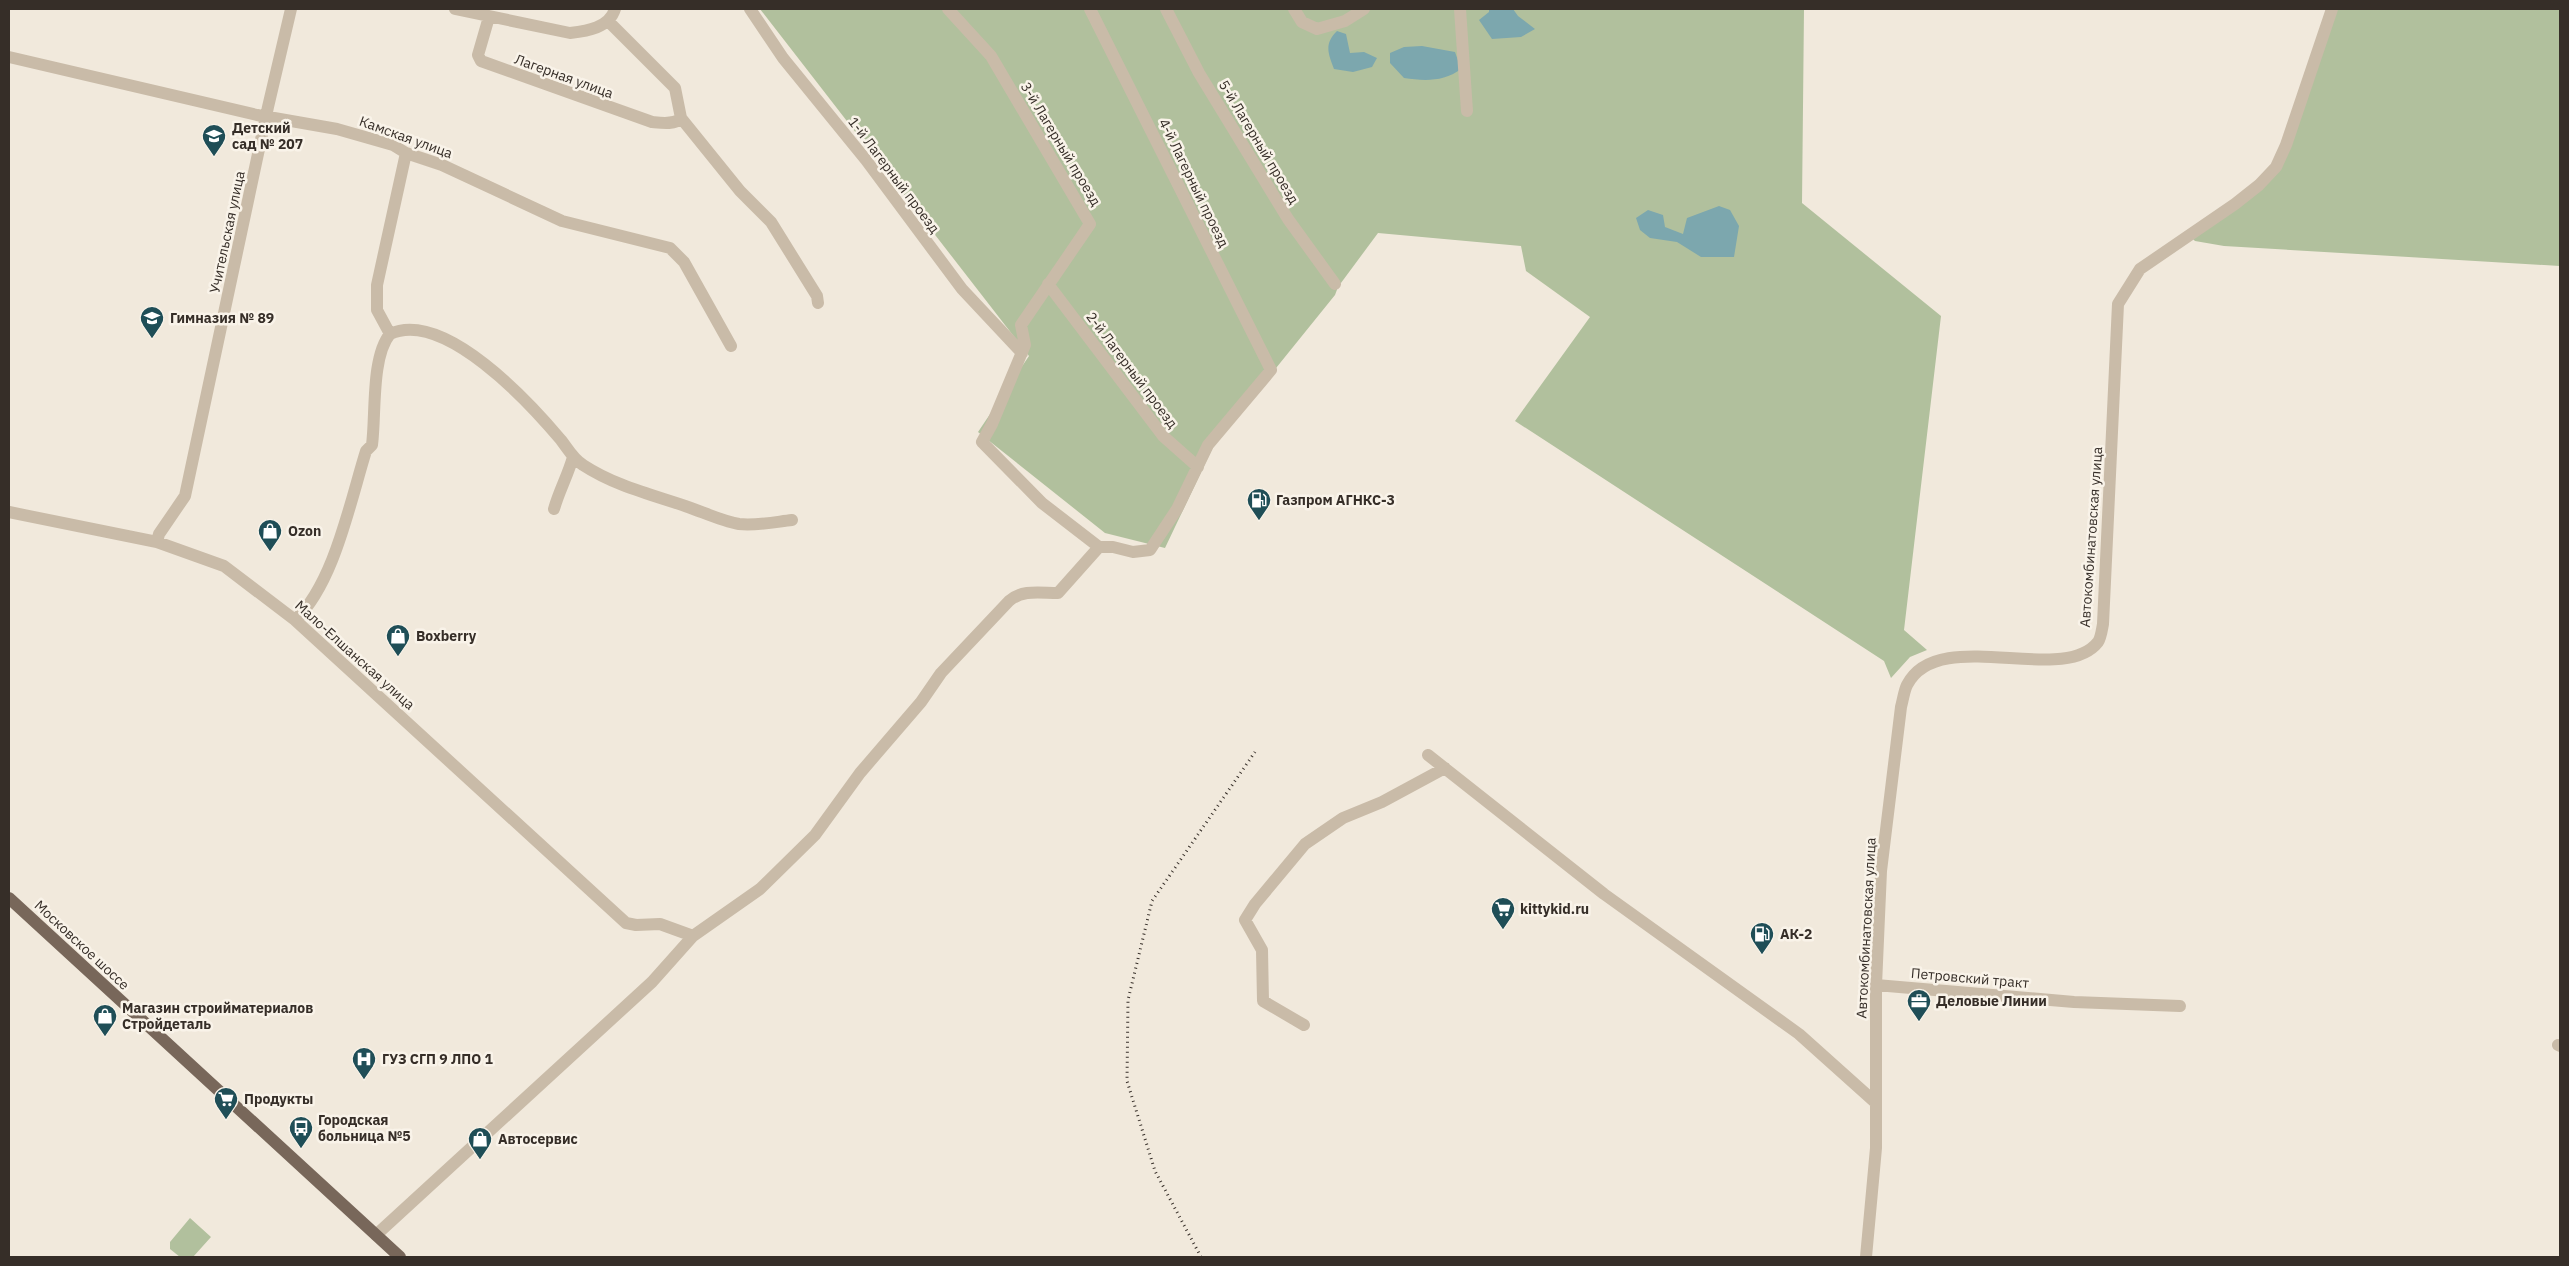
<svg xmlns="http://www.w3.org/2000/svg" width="2569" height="1266" font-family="'IBM Plex Sans',sans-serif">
	<rect width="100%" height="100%" fill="#f1e9dc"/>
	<path fill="#b1c09d" d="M760,9H1804L1802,203L1941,316L1904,630L1927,650L1910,657L1891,678L1884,661L1515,421L1590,317L1526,271L1521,246L1378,233L1338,287L1335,295L1214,445L1165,548L1105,533L978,432L1029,356Z
		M2332,9H2560V266L2224,246L2195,241L2189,235L2276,167Z
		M190,1218L211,1237L193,1257H180L170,1249V1242Z"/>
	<path fill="#7ca7ae" d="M1489,9H1513L1518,16L1535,29L1521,37L1492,39L1479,20L1489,12Z
		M1337,31L1346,34L1350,53L1364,52L1377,58L1372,67L1353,72L1334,69C1328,53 1324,44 1337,31Z
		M1422,46L1455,52L1461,69C1444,82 1424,81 1404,78L1390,63V53L1404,47Z
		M1719,206L1730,210L1739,226L1734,257H1701L1677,242L1650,238L1640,230L1636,218L1648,210L1663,215L1665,227L1683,234L1687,218Z"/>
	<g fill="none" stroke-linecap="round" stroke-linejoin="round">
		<path stroke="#c9bba8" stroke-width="12" d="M455,9L570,33C587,31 609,28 615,9
			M750,9L783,58L866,160L962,289L1022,353
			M948,9L991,56L1090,224L1021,325L1025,345L992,424L982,442L1042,503L1099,547H1113L1133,552L1150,550L1177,509L1208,445L1271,370L1090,9
			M1166,9L1199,73L1288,219L1335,284
			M1294,9L1302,22L1317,29L1345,21L1364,9
			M1460,9L1467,111
			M489,17L478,55L481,61L652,122C662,123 675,125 681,118
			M608,21L675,88L681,118L740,191L771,222L817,296L818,303
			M9,57L257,115L337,129L393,145L406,153L442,165L562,221L670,248L684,262L731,346
			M1048,284L1163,436L1198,467
			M390,334C444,309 530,403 561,440C568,449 573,459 583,465C615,486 653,495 688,507C705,513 722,521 739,524C756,526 775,522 792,520
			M554,509C559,491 568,475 573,457
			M9,512L157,542L224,566L295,620L626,923L636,925L660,924L693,936
			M157,542L159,534L185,496L268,107L291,9
			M295,620C334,584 350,502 366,451L372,445C376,415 371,357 390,334L377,310V285L406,153
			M1428,755L1604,894L1799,1034L1876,1103
			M1876,985L2074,1002L2180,1006
			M1304,1025L1263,1001L1262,950L1245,920L1255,904L1305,844L1343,818L1382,802L1445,768
			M2558,1045L2560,1046
			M376,1235L652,982L693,936L760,889L815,835L860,773L921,702L941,673L1009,601C1023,589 1040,593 1058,593L1099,547
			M1866,1257L1876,1148V985L1881,871L1901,707C1903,700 1904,691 1907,685C1938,624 2063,687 2098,642C2101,638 2102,629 2103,624L2118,304L2140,269L2235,204L2259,185L2276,167L2286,145L2332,9"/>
		<path stroke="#78675a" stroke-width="12" d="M9,898L400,1257"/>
		<path stroke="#362e28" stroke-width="3" stroke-dasharray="1 4" stroke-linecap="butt" d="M1201,1257L1155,1171L1127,1081L1128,1000L1152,901L1255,752"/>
	</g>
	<defs>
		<g id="school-pin" transform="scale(1.25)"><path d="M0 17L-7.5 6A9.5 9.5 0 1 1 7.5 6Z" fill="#1f4e57" stroke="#f9f3e9"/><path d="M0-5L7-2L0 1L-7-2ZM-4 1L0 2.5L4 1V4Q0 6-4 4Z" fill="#fff"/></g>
		<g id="fuel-pin" transform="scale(1.25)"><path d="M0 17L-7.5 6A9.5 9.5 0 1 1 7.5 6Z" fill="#1f4e57" stroke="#f9f3e9"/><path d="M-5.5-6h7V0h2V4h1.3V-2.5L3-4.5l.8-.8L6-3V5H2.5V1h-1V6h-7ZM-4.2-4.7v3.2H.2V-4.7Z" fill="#fff"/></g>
		<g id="shop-pin" transform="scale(1.25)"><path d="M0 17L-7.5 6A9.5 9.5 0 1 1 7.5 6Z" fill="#1f4e57" stroke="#f9f3e9"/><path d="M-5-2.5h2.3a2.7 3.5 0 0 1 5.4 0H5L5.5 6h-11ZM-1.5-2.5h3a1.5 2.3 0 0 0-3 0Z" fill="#fff"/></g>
		<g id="supermarket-pin" transform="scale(1.25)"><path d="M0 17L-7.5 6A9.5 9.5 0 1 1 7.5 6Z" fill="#1f4e57" stroke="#f9f3e9"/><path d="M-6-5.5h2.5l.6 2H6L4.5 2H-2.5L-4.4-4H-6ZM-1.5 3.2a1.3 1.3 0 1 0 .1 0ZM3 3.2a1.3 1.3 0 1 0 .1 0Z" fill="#fff"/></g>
		<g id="office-pin" transform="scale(1.25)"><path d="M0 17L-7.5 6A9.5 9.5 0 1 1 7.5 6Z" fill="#1f4e57" stroke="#f9f3e9"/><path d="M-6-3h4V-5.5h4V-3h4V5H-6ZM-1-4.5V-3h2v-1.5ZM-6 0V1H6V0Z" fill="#fff"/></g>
		<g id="hospital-pin" transform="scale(1.25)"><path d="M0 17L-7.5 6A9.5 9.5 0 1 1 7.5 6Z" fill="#1f4e57" stroke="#f9f3e9"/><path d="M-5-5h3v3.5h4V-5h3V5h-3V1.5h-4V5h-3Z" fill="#fff"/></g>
		<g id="bus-pin" transform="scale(1.25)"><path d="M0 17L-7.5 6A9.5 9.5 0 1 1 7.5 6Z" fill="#1f4e57" stroke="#f9f3e9"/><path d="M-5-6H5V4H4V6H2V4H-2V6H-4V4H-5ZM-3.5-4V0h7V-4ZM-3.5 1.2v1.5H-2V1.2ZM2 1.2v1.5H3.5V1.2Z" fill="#fff"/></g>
	</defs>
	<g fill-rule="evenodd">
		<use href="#school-pin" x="214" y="136"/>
		<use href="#school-pin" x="152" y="318"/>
		<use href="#fuel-pin" x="1259" y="500"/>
		<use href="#shop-pin" x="270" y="531"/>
		<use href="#shop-pin" x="398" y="636"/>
		<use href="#supermarket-pin" x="1503" y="909"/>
		<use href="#fuel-pin" x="1762" y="934"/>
		<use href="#office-pin" x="1919" y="1001"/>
		<use href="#shop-pin" x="105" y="1016"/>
		<use href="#hospital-pin" x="364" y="1059"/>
		<use href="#supermarket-pin" x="226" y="1099"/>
		<use href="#bus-pin" x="301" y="1128"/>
		<use href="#shop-pin" x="480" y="1139"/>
	</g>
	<g text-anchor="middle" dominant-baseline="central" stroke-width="5" stroke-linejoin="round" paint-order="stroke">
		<g font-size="14" fill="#362e28" stroke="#f9f3e9">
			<text transform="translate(564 76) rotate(20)">Лагерная улица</text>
			<text transform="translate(406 137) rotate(20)">Камская улица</text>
			<text transform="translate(1259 142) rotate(59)">5-й Лагерный проезд</text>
			<text transform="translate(1061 144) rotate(59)">3-й Лагерный проезд</text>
			<text transform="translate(894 175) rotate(53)">1-й Лагерный проезд</text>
			<text transform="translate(1194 183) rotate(64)">4-й Лагерный проезд</text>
			<text transform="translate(227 232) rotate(-78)">Учительская улица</text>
			<text transform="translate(1132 370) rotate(53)">2-й Лагерный проезд</text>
			<text transform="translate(2091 537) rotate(-86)">Автокомбинатовская улица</text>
			<text transform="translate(355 655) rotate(42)">Мало-Елшанская улица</text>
			<text transform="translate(1866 928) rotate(-87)">Автокомбинатовская улица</text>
			<text transform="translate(82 945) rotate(43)">Московское шоссе</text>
			<text transform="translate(1970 978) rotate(5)">Петровский тракт</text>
		</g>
		<g font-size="14" font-weight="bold" fill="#362e28" stroke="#f9f3e9" text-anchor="start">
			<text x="232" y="128">Детский<tspan x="232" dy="16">сад № 207</tspan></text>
			<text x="170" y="318">Гимназия № 89</text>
			<text x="1276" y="500">Газпром АГНКС-3</text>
			<text x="288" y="531">Ozon</text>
			<text x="416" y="636">Boxberry</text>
			<text x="1520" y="909">kittykid.ru</text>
			<text x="1780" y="934">АК-2</text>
			<text x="1936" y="1001">Деловые Линии</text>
			<text x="122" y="1008">Магазин строийматериалов<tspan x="122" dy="16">Стройдеталь</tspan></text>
			<text x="382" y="1059">ГУЗ СГП 9 ЛПО 1</text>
			<text x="244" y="1099">Продукты</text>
			<text x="318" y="1120">Городская<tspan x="318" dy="16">больница №5</tspan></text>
			<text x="498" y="1139">Автосервис</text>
		</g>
	</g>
	<rect width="2569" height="1266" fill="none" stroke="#362e28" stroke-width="20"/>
</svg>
